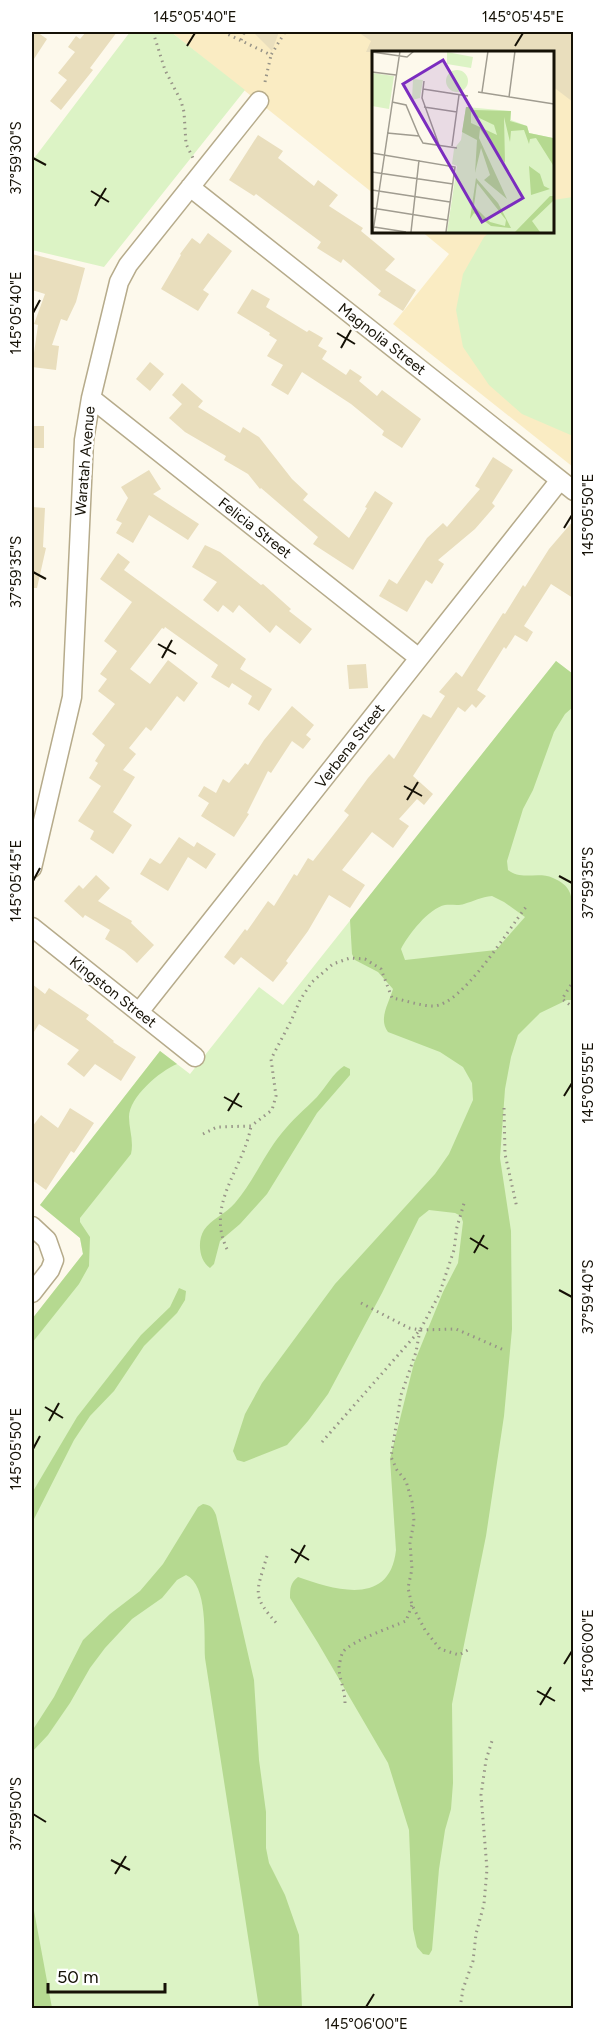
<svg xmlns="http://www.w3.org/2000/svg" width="605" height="2040" font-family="Figtree,sans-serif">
	<rect width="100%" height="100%" fill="#fdf9ec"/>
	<path fill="#faecc3" d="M171,32H573V467L393,324L449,254L421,231H552V52H374V194Z"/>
	<path fill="#dcf3c5" d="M130,32H171L245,90L104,267L32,250V161Z
		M573,197H574L573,436L522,414L489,385L463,347L456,310L463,274L484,237L491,231H552L553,200Z
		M556,661L573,674V2008H32V1319L83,1254L80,1238L40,1205L160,1051L190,1074L259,987L283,1005Z"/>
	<path fill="#b5d990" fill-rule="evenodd" d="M556,661L573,674V707L565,714L554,732L533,790L523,809L507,861L508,870C521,881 538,871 553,878C560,881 567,885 570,893C578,917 574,972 573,1000H567L540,1013L518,1035L511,1057L505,1089L500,1158L511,1231L512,1329L504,1416L486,1536L452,1704L453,1783L451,1809L445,1830L439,1869L432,1950L429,1955L423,1954L417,1947L413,1929L409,1830L388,1763L318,1643L290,1598C290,1589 290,1583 298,1577C335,1590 390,1607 396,1550L390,1459L414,1363L443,1292L458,1263L463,1222L461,1216L455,1213L429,1210L419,1218L382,1293L328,1394L308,1421L287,1445L244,1462L237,1460L233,1451L245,1414L262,1383L335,1284L435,1174L449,1154L473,1100L472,1083L463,1067L440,1052L388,1032C378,1019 389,1003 393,989L378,972L355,960L352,954L350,920ZM492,896L504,902L525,917L496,950L405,960L401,949C408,935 429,908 445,905C451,904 458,906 464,904C474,901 481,897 492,896Z
		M160,1051L177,1064C160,1071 129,1097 129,1117C129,1129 134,1141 131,1154L80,1218V1222L90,1237L89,1266L79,1284L32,1343V1319L83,1254L80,1238L40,1205Z
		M344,1066L350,1069V1075L317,1113L267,1194L240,1224L220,1241L214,1264L210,1268C199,1261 197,1241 204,1230C211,1219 226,1214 235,1203C253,1182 264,1155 281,1134C292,1120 305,1109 317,1097C326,1087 333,1073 344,1066Z
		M179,1288L186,1291L185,1300L177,1313L144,1346L114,1391L90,1416L74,1440L32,1523V1493L77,1417L141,1335L170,1307Z
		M203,1504C211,1505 213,1508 216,1515L254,1680L259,1760L266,1812V1848L269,1863L285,1895L299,1935L302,2008H259L205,1658C204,1636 208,1585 186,1575L177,1580L162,1598L132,1619L105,1648L90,1668L70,1703L48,1735L32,1752V1731L54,1697L83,1640L110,1614L140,1591L163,1564L198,1507Z
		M32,1900L52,2008H53H32Z"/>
	<path fill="#e9debd" d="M32,32H37L47,39L32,62Z
		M86,32H117L90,68L93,70L61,110L50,101L67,80L58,73L75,52L68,47L76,36L80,39Z
		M253,32H279L272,51Z
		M358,32H573V102L552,86V52H366L371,41Z
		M258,135L283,151L278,158L314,186L318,180L338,195L329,206L363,228L361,231L395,259L385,270L416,290L403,311L378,295L381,291L343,259L341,263L317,248L321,242L256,194L254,196L229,180Z
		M208,233L232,251L203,290L209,294L198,311L161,289L181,255L180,254L192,238L200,244Z
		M32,254L85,268L76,302L67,321L61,319L52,345L59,346L56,370L32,367L38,325L34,324L45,294L32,290Z
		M252,289L270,299L266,307L307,332L309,330L323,338L318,346L327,351L322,359L346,375L350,369L362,377L359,381L377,396L382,390L421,419L402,448L382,435L384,431L351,404L302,372L288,395L271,385L283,365L267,356L277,340L269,335L270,333L237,313Z
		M150,362L164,374L150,391L136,379Z
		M182,383L203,401L198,407L240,433L243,427L259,437L292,479L308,494L303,500L349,538L367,508L365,507L375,491L393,503L353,570L313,544L318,537L261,488L260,489L248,474L224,460L226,456L185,432L169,418L182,404L172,395Z
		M32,426H44V448H32Z
		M493,457L513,470L492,503L495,506L475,529L438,560L444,564L432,584L426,580L407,612L379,596L389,579L397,584L427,538L443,523L447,527L480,489L475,486Z
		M149,470L161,489L153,494L199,524L188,540L149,515L133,543L116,533L122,523L116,520L128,498L121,487Z
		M32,507L45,508L43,547L46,548L37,588H32Z
		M573,521V598L551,584L524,626L533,632L527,642L515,635L506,649L504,647L477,690L486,696L476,708L472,704L465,712L458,707L413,776L433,794L424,805L417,799L399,819L409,826L393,848L372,832L342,870L365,885L350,908L329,895L308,931L286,961L288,963L273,982L241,957L234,965L224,957L245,929L247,931L268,901L274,906L294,874L297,876L308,858L313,861L349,815L344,811L368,778L389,754L394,759L423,714L431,718L445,696L439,692L456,672L462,677L503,613L505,614L523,585L525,587L549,549Z
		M205,545L220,552L261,585L263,584L291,609L289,611L312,629L300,644L276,625L270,633L239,605L233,613L223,605L218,612L203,600L217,582L192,567Z
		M118,553L130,562L124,570L246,659L240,669L272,689L259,711L248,704L252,696L232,683L229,688L211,677L218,665L165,627L164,629L162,628L130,669L150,684L168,660L198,683L184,702L177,696L151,731L146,727L129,748L136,754L123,770L135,777L113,812L132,825L113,854L90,839L94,831L78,821L101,786L89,778L98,763L95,761L105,745L92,734L115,704L98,691L107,679L100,674L117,651L104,641L132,602L100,579Z
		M366,664L368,688L349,689L347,665Z
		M292,706L314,725L306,735L311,739L303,749L292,741L271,773L268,771L247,813L249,814L234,837L201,816L209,803L198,796L204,786L216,793L223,779L229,783L245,763L248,765L264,740Z
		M179,837L194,847L197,842L216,854L206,869L188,857L168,891L140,874L150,858L160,864L162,862Z
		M96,875L110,888L98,901L132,921L131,923L154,945L137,963L124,951L105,939L110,930L85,915L83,918L64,901L79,885L83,889Z
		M32,984L45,994L49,988L89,1015L86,1019L114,1041L113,1042L136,1057L121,1081L95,1064L84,1077L67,1064L79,1050L39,1024L32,1035Z
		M70,1108L94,1123L74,1153L71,1151L46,1190L32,1180V1127L41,1115L58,1128Z"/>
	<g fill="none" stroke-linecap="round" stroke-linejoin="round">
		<g stroke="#b6ab8b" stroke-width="21">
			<path id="minor" d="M190,187L574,491
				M91,398L419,658
				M32,868L72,697L84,440L91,398L119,282L128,265L259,101
				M32,927L195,1057
				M139,1012L560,480
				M32,1226L47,1240L54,1260L50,1270L32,1293"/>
		</g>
		<path stroke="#979387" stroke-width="3" stroke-dasharray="1.5 4.5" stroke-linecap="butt" d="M153,32L165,70L181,101L184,112L186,144L193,158
			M223,32L271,55L285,32
			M241,40L244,34
			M265,82L271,55
			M574,980L562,999L574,1008
			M504,1108L505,1154L517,1208
			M203,1134L217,1127L251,1126L272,1110L276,1096L271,1059L291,1021L300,1000L312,982L333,964L350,958L365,959L381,969L392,998C405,1000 420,1006 433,1006C462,1006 508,930 526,907
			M227,1249C205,1204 244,1168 251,1126
			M361,1303L409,1328L420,1330L456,1329L504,1350
			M420,1330L416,1352L401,1395L391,1457L397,1470L406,1481L412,1502L414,1521L410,1543L412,1569L408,1588L412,1605L425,1630L440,1649L459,1655L468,1650
			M322,1442L420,1330L439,1295L454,1250L457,1227L465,1200
			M267,1556C256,1594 251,1595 279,1626
			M345,1703C345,1690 339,1679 339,1666C340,1662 341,1655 343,1652C351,1641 392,1627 406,1621L412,1605
			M460,2008L463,1989L473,1961L476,1934L484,1904L487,1869L481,1795L486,1760L492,1741"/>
		<use href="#minor" stroke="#fff" stroke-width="18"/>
	</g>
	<path fill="none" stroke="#151106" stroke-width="2" d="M187,46L195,33M515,46L523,33M33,158L46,165M91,191L109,202M95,206L106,188M33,313L40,300M337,333L355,344M341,348L351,330M564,528L572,515M33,572L46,579M158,644L176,654M162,658L172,640M404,786L422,796M407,800L418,782M559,876L572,883M33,881L40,868M564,1096L572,1083M224,1097L242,1107M228,1111L239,1093M470,1238L488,1249M474,1253L484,1235M559,1290L572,1297M45,1407L63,1418M49,1421L59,1403M33,1449L40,1436M291,1549L309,1560M295,1563L305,1545M564,1664L572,1651M537,1691L555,1701M540,1705L551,1687M33,1814L46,1822M111,1860L130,1870M115,1874L126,1856M366,2007L374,1994"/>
	<g text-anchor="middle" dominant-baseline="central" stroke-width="5" stroke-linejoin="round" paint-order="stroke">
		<g font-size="15" fill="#151106" stroke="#fff">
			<text transform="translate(382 339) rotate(38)">Magnolia Street</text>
			<text transform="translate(85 461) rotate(-85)">Waratah Avenue</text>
			<text transform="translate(255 528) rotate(38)">Felicia Street</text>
			<text transform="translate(350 746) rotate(-52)">Verbena Street</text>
			<text transform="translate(113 992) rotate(38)">Kingston Street</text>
		</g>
	</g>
	<g transform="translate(372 51)">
		<rect width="182" height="182" fill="#fdf9ec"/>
		<path d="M75,1L101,6L99,17L75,13ZM74 30a11 11 0 1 1 22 0a11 11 0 1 1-22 0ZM0,22L22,25L17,58L0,55ZM41,28L51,29L48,47L40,49ZM94,56L139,60V69L155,75L157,82L181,87V181H75L85,115L80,113L82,98L89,89Z" fill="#dcf3c5"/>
		<path d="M94,56H99V72L125,84L122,74L101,64V59L139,60L138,70L155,75L157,82L181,87V114L164,87L158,88L157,93L152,79L139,80L138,91L132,66L133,112L108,78L107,87L135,148L112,129L118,124L109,97L103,122L105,89L90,81ZM157,115L168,123L172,135L178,138L159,144ZM104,127L126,152L139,177L119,175L102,162L98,168ZM105,132L134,169L133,175L118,171L102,155ZM178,145H181V150L160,170L168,181H143Z" fill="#b5d990" fill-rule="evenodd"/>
		<path fill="none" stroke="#a09c90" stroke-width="1.5" d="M0,1L35,6L42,0M0,21L24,24M52,30L50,47L67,94M51,38L96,45M106,41L182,53M110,41L116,0M137,46L143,0M20,51L34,54L47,85M52,56L85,61M15,82L47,85L51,92L85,97M80,95L87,44M0,102L83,116L74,181M0,121L81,133M0,139L78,151M0,157L75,169M2,176L34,181M1,181L28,0M39,181L47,109"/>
		<path fill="#7b2cbf" fill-opacity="0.15" stroke="#7b2cbf" stroke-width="3" d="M71,9L151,147L110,171L31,33Z"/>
		<rect width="182" height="182" fill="none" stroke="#151106" stroke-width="3"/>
	</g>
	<rect width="605" height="2040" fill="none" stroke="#ffffff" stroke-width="66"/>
	<path d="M48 1983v9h117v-9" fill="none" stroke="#151106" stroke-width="3"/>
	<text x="57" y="1983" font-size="18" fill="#151106" stroke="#ffffff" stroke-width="4.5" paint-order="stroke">50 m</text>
	<rect x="33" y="33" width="539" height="1974" fill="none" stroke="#151106" stroke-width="2"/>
	<g font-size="15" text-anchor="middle" fill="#151106">
		<text x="195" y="22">145°05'40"E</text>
		<text x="523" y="22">145°05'45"E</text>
		<text transform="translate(16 158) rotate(-90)" y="5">37°59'30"S</text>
		<text transform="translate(16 313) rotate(-90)" y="5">145°05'40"E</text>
		<text transform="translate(588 515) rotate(-90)" y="5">145°05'50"E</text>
		<text transform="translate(16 572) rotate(-90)" y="5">37°59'35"S</text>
		<text transform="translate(16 881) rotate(-90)" y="5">145°05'45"E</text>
		<text transform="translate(588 883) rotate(-90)" y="5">37°59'35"S</text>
		<text transform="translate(588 1083) rotate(-90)" y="5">145°05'55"E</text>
		<text transform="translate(588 1297) rotate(-90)" y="5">37°59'40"S</text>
		<text transform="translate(16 1449) rotate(-90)" y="5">145°05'50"E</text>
		<text transform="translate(588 1651) rotate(-90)" y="5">145°06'00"E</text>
		<text transform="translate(16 1814) rotate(-90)" y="5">37°59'50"S</text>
		<text x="366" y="2029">145°06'00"E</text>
	</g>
</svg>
